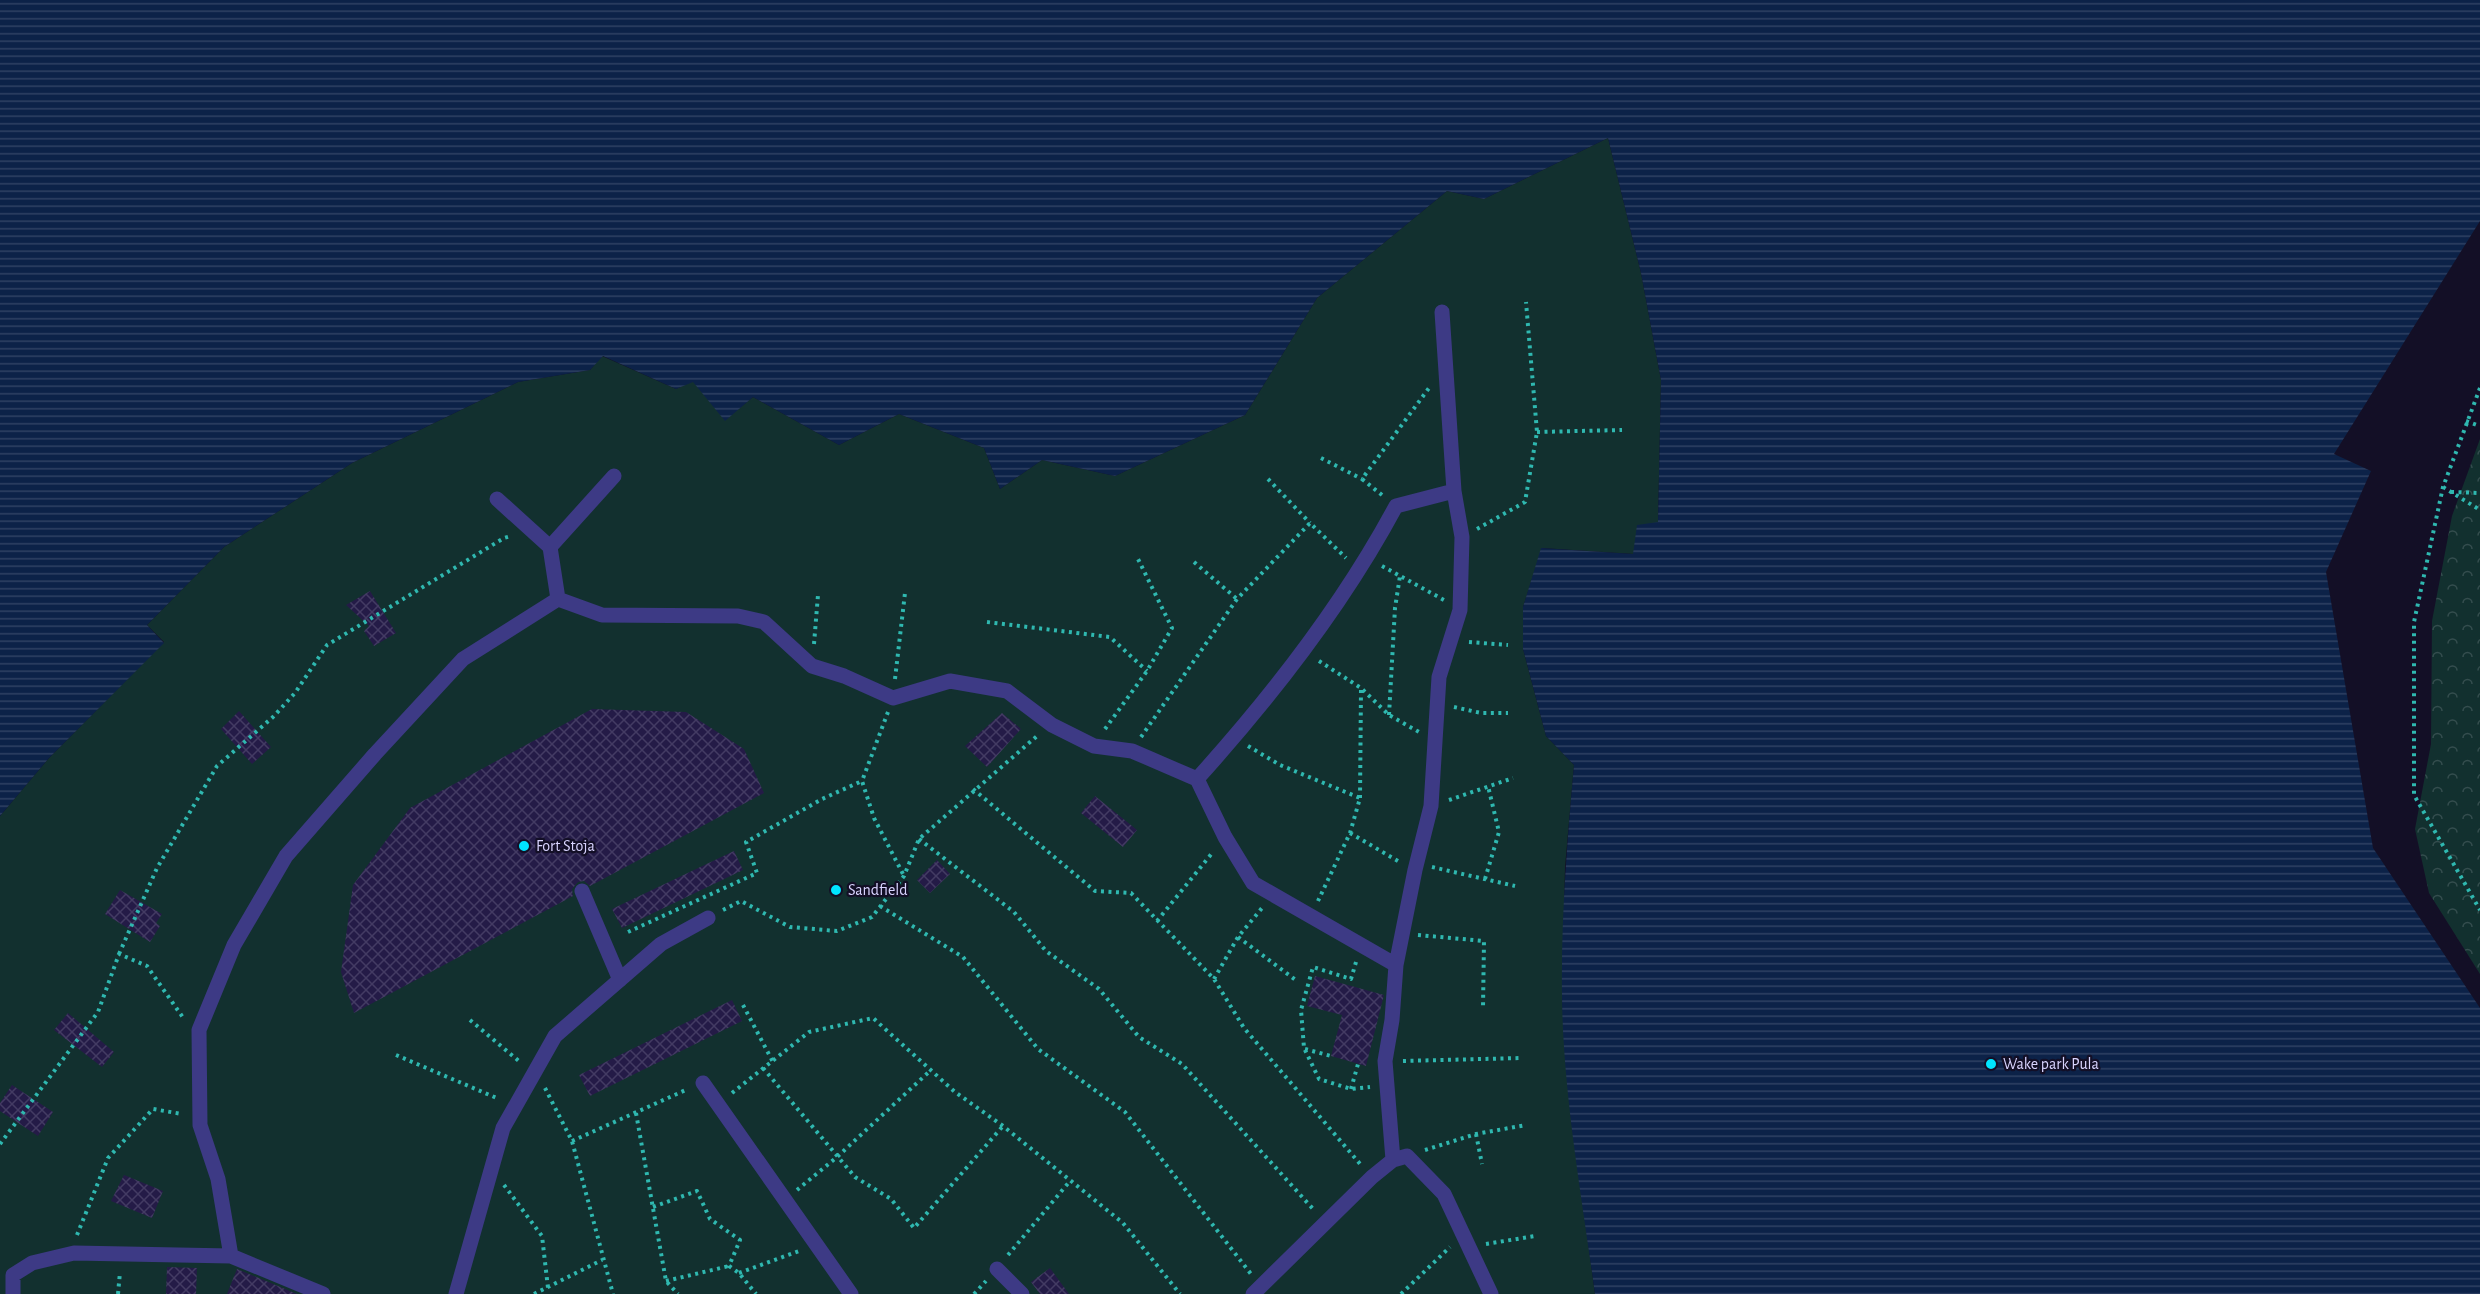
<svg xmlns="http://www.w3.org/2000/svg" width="2480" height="1294" font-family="'Alegreya Sans',sans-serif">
	<defs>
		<pattern id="forest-crowns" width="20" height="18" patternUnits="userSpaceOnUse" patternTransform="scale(1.5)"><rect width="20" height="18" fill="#12302f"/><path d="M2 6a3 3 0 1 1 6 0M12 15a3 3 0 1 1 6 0" fill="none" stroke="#344d4e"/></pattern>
		<pattern id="water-rules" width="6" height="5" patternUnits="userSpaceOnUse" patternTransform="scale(1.5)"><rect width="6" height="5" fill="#0c2248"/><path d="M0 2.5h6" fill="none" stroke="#2f4163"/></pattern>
		<pattern id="building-cross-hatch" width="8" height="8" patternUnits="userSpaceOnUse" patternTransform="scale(1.5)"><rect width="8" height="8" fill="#241b47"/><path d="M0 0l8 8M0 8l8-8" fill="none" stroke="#433b63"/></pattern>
	</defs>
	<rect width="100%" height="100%" fill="#130f26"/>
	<path fill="url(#forest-crowns)" d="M2480,439V974L2429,893L2415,829L2431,744L2432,621L2452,516Z"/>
	<path fill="#12302f" d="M1608,138L1641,273L1661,380L1658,522L1634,554L1542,548L1523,607V649L1546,736L1574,765L1565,867L1562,998L1571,1118L1595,1294H0V816L49,758L164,642L147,625L224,547L352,463L518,382L590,370L602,356L676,389L693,381L725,420L753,397L839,445L899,414L984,448L1000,489L1042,460L1115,476L1245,415L1317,298L1447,191L1484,199Z"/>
	<path fill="url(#water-rules)" d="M0,0H2480V221L2334,454L2371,471L2326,572L2373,848L2480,1008V1294H1595C1582,1197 1563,1094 1562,996C1561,919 1567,842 1574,765L1546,736L1523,649V607L1541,548L1633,554L1637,525L1658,522L1661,380L1641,273L1608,138L1484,199L1447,191L1317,298L1245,415L1115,476L1042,460L1000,489L984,448L899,414L839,445L753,397L725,421L693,382L676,389L603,356L590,370L518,382L352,463L224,547L147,625L164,643L49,758L0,816Z"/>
	<path fill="url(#building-cross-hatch)" d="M370,591L396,633L374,646L364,631L369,626L346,605Z
		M592,709L686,712L744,749L764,793L590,886L584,881L578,882L572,889L573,896L354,1013L341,972L353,885L410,808Z
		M239,711L271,747L252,764L221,729Z
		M1002,713L1021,729L987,767L965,746Z
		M1095,796L1137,830L1123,847L1081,813Z
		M734,851L743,870L622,928L612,909Z
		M937,860L950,874L930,893L917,880Z
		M120,890L162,914L156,923L160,926L150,942L105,914Z
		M1315,976L1384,995L1366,1066L1331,1056L1342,1015L1307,1006Z
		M732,1000L742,1021L590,1096L579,1075Z
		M68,1013L114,1052L102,1067L54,1030Z
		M12,1085L53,1112L38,1136L0,1111V1103Z
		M124,1175L163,1191L152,1218L111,1201Z
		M167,1267L197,1268L196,1294H166Z
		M1050,1268L1069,1294H1040L1031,1282Z
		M237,1269L297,1294H227Z"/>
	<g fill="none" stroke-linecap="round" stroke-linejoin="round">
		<path stroke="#2fb8b0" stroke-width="4" stroke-dasharray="3 4.5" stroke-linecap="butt" d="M2480,388L2443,487L2414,622V795L2480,910
			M2466,421L2480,426
			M1537,432L1622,430
			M1321,458L1362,479
			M1268,479L1310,523
			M2443,487L2480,510
			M2451,492L2480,493
			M1382,495L1362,479L1429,388
			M1477,529L1525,502L1537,432L1526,302
			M1194,562L1237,599
			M1382,566L1444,600
			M987,622L1110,637L1147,671
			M1469,642L1508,645
			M814,644L818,595
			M1319,661L1361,688L1389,715L1419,732
			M895,679L905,593
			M1454,707L1481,713H1508
			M888,712L862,781L874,818L904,876
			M1389,715L1395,608L1400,576
			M1105,729L1147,671L1172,628L1138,559
			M1141,737L1237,599L1310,523L1346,558
			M1248,746L1280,765L1360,798L1350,833L1318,901
			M973,789L1095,891L1131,893L1214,979L1244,1028L1361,1165
			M1360,798L1361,689
			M1449,800L1513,778
			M1350,833L1398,861
			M919,839L1014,912L1046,951L1099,989L1139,1037L1182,1064L1314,1210
			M1432,867L1515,886
			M1485,879L1499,832L1488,786
			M880,906L963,957L1038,1049L1125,1112L1251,1274
			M723,910L741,901L790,927L837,931L872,917L904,876L919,839L1037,736
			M1157,921L1213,852
			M628,932L757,873L746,842L822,799L862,781
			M1418,935L1484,941L1483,1007
			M1238,937L1297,981
			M119,954L157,868L217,766L273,717L295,693L327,645L504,538L511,536
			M1356,962L1351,979L1313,967L1301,1010L1304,1048L1319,1079L1351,1089L1370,1087
			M1214,979L1238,937L1262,908
			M743,1005L773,1062
			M470,1020L520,1062
			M1305,1049L1331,1056
			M396,1055L499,1099
			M1403,1061L1521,1058
			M763,1068L855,1177L891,1199L914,1228L1003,1126
			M545,1088L572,1141L613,1294
			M1351,1089L1358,1064
			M732,1093L809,1032L873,1018L955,1092L1003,1126L1123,1223L1180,1294
			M636,1113L666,1281L678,1294
			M1476,1134L1482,1164
			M572,1141L688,1089
			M0,1144L98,1012L119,954L147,966L184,1019
			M1425,1150L1476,1134L1526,1125
			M504,1185L542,1236L548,1288
			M797,1190L837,1157L931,1070
			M653,1207L697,1191L710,1219L740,1240L729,1266L739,1273L756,1294
			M77,1235L108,1158L153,1109L182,1114
			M1486,1244L1535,1236
			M1008,1255L1070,1181
			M739,1273L799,1251
			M666,1281L729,1266
			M118,1294L120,1272
			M534,1294L602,1260
			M974,1294L986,1281
			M1401,1294L1450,1247"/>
		<path stroke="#3d3a85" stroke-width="15" d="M497,499L550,547L558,599
			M550,547L614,476
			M1197,779C1272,696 1343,605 1396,506L1454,491
			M582,891L620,980
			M703,1083L851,1294
			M1393,1160L1385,1061L1392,1020L1396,965L1415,870L1431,806L1439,677L1460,610L1462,537L1454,491L1442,312
			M231,1256L323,1294
			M997,1269L1022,1294
			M13,1294V1275L32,1263L74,1253L231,1256L218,1179L200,1125L199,1030L234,945L286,856L375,754L463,659L558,599L602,615L738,616L764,622L812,666L844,676L893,698L950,681L1007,691L1052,725L1094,746L1132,751L1197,779L1225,837L1253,883L1396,965
			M456,1294L503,1128L555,1036L661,944L708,918
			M1253,1294L1372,1177L1393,1160L1407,1156L1444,1194L1491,1294"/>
	</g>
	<g fill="#00e5ff" stroke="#130f26" stroke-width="2">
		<circle cx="524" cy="846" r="6"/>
		<circle cx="836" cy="890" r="6"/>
		<circle cx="1991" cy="1064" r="6"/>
	</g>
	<g text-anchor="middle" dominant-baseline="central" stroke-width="4.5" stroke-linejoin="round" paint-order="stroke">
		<g font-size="16" fill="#d9d4ff" stroke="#130f26" text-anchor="start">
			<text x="536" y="846">Fort Stoja</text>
			<text x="848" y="890">Sandfield</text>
			<text x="2003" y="1064">Wake park Pula</text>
		</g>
	</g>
</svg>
